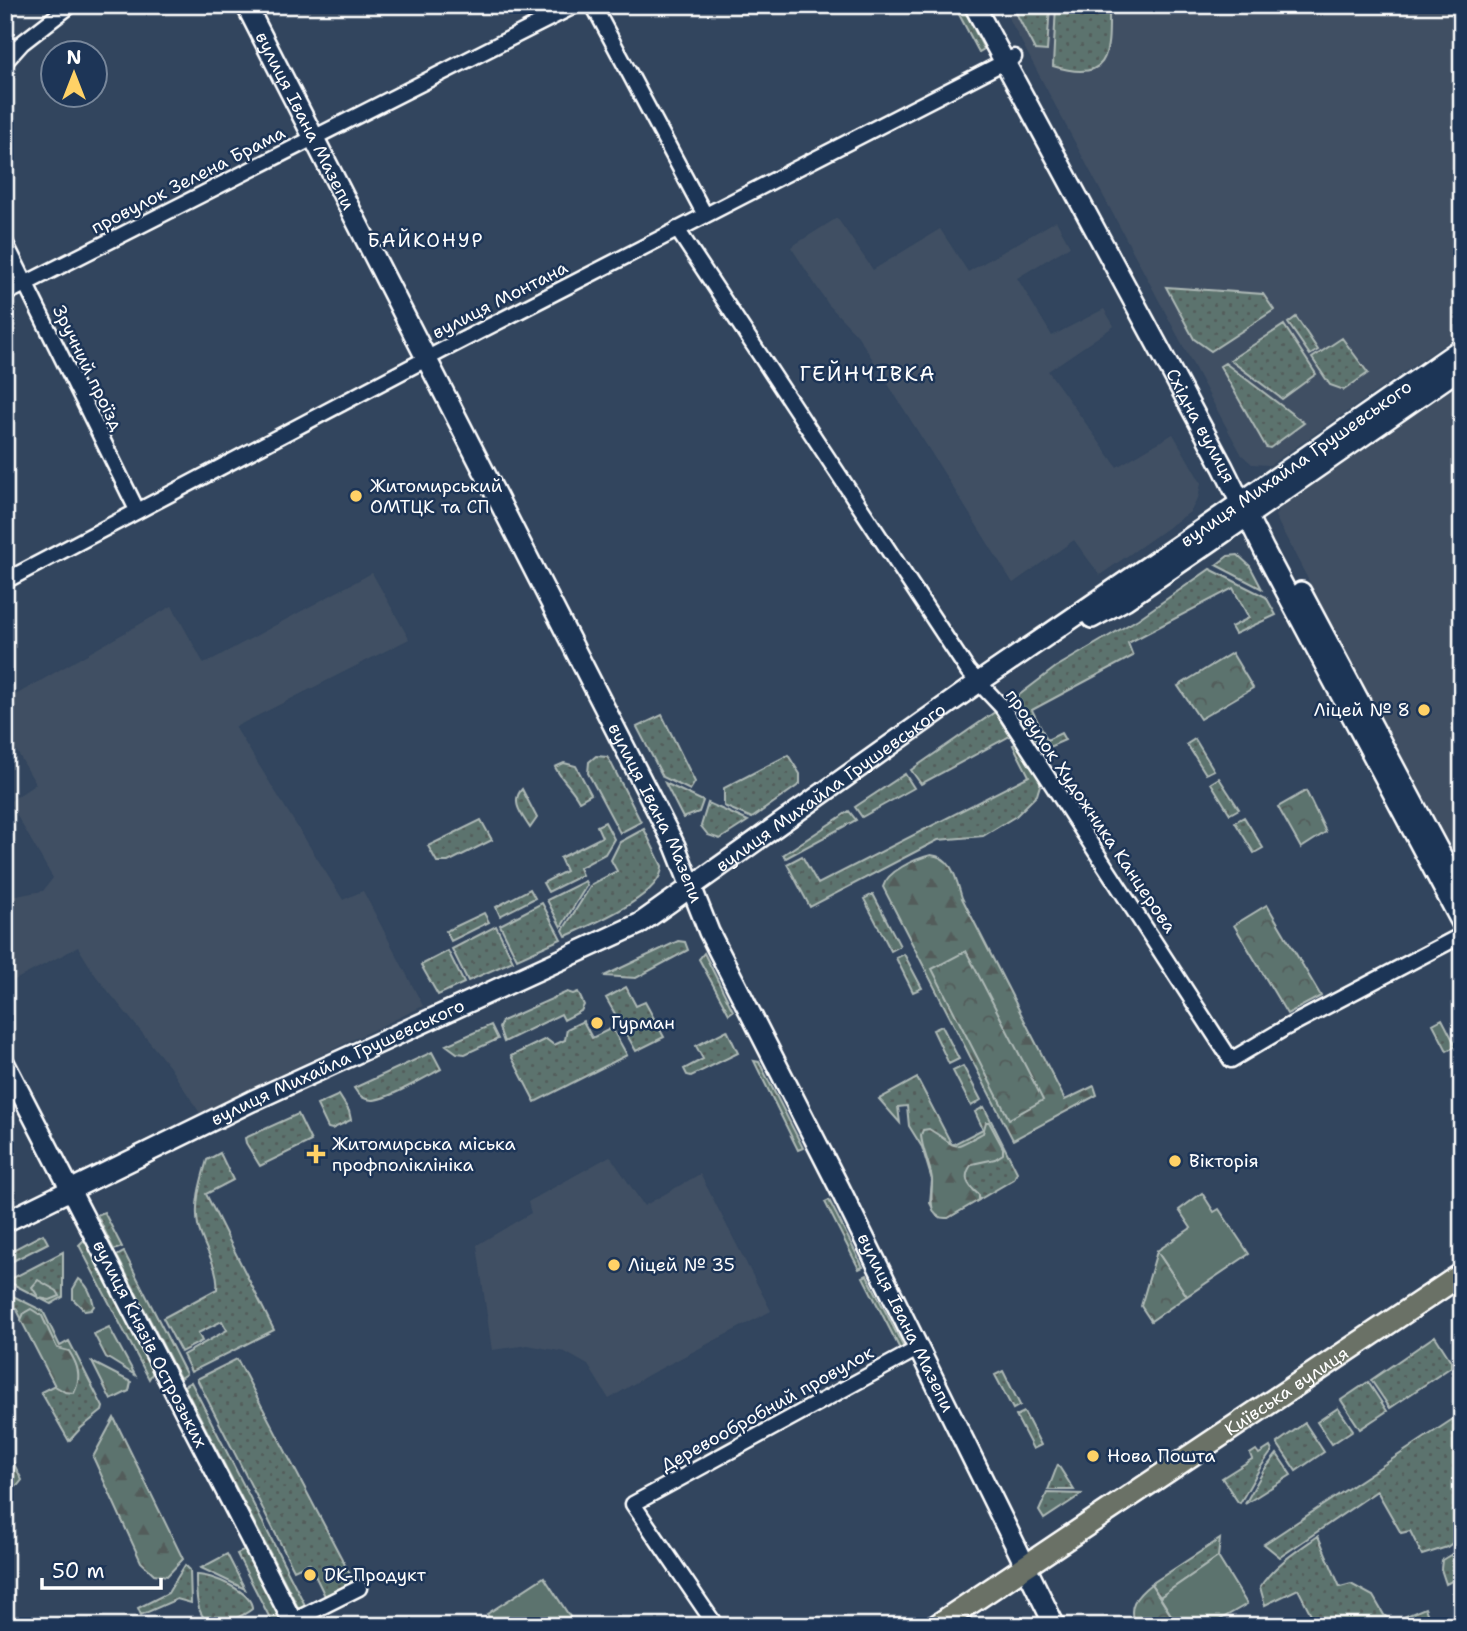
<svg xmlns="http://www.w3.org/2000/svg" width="1467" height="1631" font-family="'Shantell Sans',sans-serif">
	<defs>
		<pattern id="grass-dots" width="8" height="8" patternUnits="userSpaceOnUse" patternTransform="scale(1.75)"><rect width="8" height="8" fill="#5c736e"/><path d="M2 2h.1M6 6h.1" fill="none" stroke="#525c5a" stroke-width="1.8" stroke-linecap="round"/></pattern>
		<pattern id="forest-firs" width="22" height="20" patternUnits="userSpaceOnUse" patternTransform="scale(1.75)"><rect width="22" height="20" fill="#5c736e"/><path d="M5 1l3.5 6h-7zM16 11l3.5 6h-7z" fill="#525c5a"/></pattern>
		<pattern id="park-crowns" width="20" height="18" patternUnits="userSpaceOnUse" patternTransform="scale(1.75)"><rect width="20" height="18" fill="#5c736e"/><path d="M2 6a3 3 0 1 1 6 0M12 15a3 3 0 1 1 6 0" fill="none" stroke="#525c5a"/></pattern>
	</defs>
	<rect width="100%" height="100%" fill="#32455e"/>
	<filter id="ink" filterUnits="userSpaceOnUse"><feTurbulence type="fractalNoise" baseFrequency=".0143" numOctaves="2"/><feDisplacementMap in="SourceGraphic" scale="14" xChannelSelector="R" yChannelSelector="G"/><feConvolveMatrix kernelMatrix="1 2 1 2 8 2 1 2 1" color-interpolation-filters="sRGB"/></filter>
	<g filter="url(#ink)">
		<path fill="#415063" d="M1002,5H1462V332L1270,465L1252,464L1242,455L1223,421Z
			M837,218L873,270L940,229L968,272L1056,221L1070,246L1017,278L1052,336L1104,309L1114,326L1048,371L1117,467L1173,434L1201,483L1198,498L1190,512L1100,575L1074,540L1013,583L858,336L828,304L791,247Z
			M1462,382V874L1275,516L1280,508Z
			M372,573L409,639L235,727L343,900L363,891L423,1006L200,1113L169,1066L96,976L78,947L5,985V898L43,891L53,878L9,802L36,784L5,731V701L172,606L204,664Z
			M610,1156L644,1206L700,1174L771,1311L648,1375L609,1399L588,1365L565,1352L528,1345L492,1350L477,1245L531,1213L528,1202Z"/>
		<path fill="url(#grass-dots)" stroke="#aeb9b6" stroke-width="2" d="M954,5H962L984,49L979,52Z
			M1012,5H1050L1047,51L1035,50Z
			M1056,5H1109C1109,50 1113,85 1053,66Z
			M1166,287L1263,294L1274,310L1211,351L1194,339Z
			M1296,317L1318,350L1310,355L1288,323Z
			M1284,325L1316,374L1282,399L1230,360Z
			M1342,338L1368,373L1344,390L1330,385L1312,358Z
			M1225,363L1304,423L1270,448L1266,447L1220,366Z
			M1238,555L1250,566L1262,589L1216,565L1228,556Z
			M1210,569L1266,597L1276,615L1235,634L1231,627L1249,618L1233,588L1128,643L1133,656L1032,710L1047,740L1061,733L1065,740L1049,747L1040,745L1010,702L1056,667L1138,619Z
			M995,712L1010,736L921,784L911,770Z
			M662,715L695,782L690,790L663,777L637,727Z
			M1195,739L1214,770L1206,774L1187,744Z
			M1020,742L1040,776V785L1037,795L1016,816L983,836L938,840L810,907L787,864L802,856L818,884L1029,776L1013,745Z
			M788,755L800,774V784L752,818L724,806V788Z
			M596,756L607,757L610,761L641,822L620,833L588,773L589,762Z
			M564,763L576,766L591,794L579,801C572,787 562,781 555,767Z
			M905,774L914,788L862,817L855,807Z
			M1219,778L1239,809L1230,814L1211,783Z
			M665,783L703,801L699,812L683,818Z
			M522,789L537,818L530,828C522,815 510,802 522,789Z
			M708,803L748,821L720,839L708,835L701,826Z
			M849,811L856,820L786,858L783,855Z
			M1244,817L1263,848L1254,853L1235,822Z
			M481,820L492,840L448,862H437L428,846Z
			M605,822L614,839L605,854L579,868L582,875L548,892L543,883L566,871L560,858L602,837L597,826Z
			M644,829L662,866C663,896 590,925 566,936L563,930L592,884L617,871L611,860L620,842Z
			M585,881L587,885L561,927L547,900Z
			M530,889L535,898L500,916L496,907Z
			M873,894L900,946L891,951L864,899Z
			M542,903L561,939L517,959L500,925Z
			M484,913L489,922L451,941L446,931Z
			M496,926L513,961L468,981L452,949Z
			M678,941L685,942L688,950L636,978L604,976Z
			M448,951L464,983L438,995L421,965Z
			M704,953L733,1011L729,1014L699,959Z
			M904,954L922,988L913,992L896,958Z
			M626,987L636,1006L645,1002L664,1037L636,1051L606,998Z
			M567,992L573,994L578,992L584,1005L581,1011L564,1020L561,1014L504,1042L499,1028L502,1021Z
			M1442,1019L1456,1046L1447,1051L1433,1024Z
			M583,1021L592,1038L612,1028L627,1055L535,1102L511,1056L546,1039L554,1045L565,1040L567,1029Z
			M491,1025L498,1039L465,1054L457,1053L446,1045Z
			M942,1026L959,1059L949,1064L933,1030Z
			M727,1030L738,1053L691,1076L687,1075L684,1069L703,1059L696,1046Z
			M432,1052L441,1069C426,1077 387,1100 372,1100C363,1100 358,1095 354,1088Z
			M754,1061L759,1062L803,1148L798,1150Z
			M963,1066L981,1100L971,1106L953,1071Z
			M917,1078L952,1145L983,1129L975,1112L984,1107L1017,1172L1014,1179L948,1218L937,1216L930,1203L932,1180L922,1147L909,1126L907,1106L898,1107L900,1123L879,1099Z
			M339,1095L349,1111L351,1120L332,1129L328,1128L317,1105Z
			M298,1114L311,1141L260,1166L246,1143L245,1138Z
			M220,1153L233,1180L206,1194L274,1330L191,1372L183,1355L227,1330L222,1321L198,1333L202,1341L181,1352L163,1318L217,1289C220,1268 202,1246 198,1225C194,1203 201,1181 207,1160Z
			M829,1200L863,1267L859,1269L825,1202Z
			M104,1212L122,1247L114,1250L97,1215Z
			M43,1234L48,1243L5,1265V1254Z
			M85,1239L153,1372L149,1379L79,1245Z
			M63,1252V1297L51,1304L7,1281Z
			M124,1252L186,1374L180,1378L117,1256Z
			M867,1275L904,1348L900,1349L863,1277Z
			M5,1292L43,1311L60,1346L69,1341L103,1407L102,1411L81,1428L69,1441L41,1392L55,1385L16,1308L5,1313Z
			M1435,1336L1451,1361V1367L1390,1408L1371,1380Z
			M237,1359L353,1580L326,1598L309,1563L294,1570L197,1379Z
			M1003,1371L1020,1405L1013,1409L995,1375Z
			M191,1382L307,1609L301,1613L184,1386Z
			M1368,1382L1387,1411L1360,1429L1341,1400Z
			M1338,1408L1353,1430L1332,1444L1317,1422Z
			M1024,1412L1041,1445L1033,1449L1016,1416Z
			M1462,1413V1467L1459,1469L1462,1475V1536L1447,1547L1422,1555L1410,1531L1401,1533L1377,1491L1280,1557L1264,1544Z
			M1305,1423L1324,1452L1296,1471L1277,1443Z
			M5,1446L22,1480L18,1485L5,1488Z
			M1270,1447L1272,1451L1260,1468L1240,1503L1238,1502L1222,1478L1252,1459L1250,1454L1256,1450L1259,1454Z
			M1277,1454L1291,1475L1245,1504L1264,1470Z
			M1058,1464V1465L1074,1490H1048Z
			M1047,1493L1082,1494L1044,1519L1039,1511Z
			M1318,1536L1340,1587L1351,1584L1373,1596L1384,1615L1390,1620L1404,1617L1425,1608L1432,1626H1317L1298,1589L1265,1605L1260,1587C1274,1565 1297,1551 1318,1536Z
			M1220,1539L1218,1557L1160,1597L1151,1584Z
			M1462,1548V1576L1446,1584L1441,1569L1442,1560Z
			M245,1550L284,1626H274L237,1554Z
			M227,1554L245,1589L201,1568Z
			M185,1565L190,1570L191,1603L177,1599L141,1615L138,1608L168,1593Z
			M196,1575C211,1574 253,1592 252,1609C245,1615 236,1618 227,1622C195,1631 196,1596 196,1575Z"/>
		<path fill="url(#forest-firs)" stroke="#aeb9b6" stroke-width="2" d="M931,855C953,857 956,879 962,898L1065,1100L1094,1086L1097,1095L1013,1140L883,887C887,871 915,859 931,855Z
			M986,1122H989L1003,1148V1154L995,1159L972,1164C962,1177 967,1185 979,1195V1200L948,1218C925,1220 933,1192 932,1179C930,1164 922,1150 921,1135L923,1130L929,1129C960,1147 947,1153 983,1133Z
			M79,1279C88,1285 92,1296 94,1306L91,1310L85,1311L73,1299V1289Z
			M38,1280L57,1291L60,1296L50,1300L39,1298L32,1287Z
			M31,1309L42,1316L57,1348L69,1351C78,1365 82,1377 74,1393L65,1392L55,1386L21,1320L24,1313Z
			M109,1327L135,1375L106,1357L94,1334Z
			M92,1362L131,1382L129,1391L111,1400Z
			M114,1418L183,1559L167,1576L154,1574L141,1562L93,1457Z"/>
		<path fill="url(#park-crowns)" stroke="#aeb9b6" stroke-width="2" d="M1232,653L1253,688L1200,719L1178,686Z
			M1306,791L1326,832L1301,848L1278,807Z
			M1267,905L1321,996L1287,1014L1234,925Z
			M966,951L1043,1100L1009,1119L932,969Z
			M1157,1251L1187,1296L1151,1321L1141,1306Z
			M1151,1584L1178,1626H1136C1126,1607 1136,1596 1151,1584Z"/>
		<path fill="#5c736e" stroke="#aeb9b6" stroke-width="2" d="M1202,1193L1214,1212L1219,1209L1249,1254L1187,1296L1157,1251L1191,1228L1179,1210Z
			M1218,1557L1247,1604L1209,1626H1178L1160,1597Z
			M544,1577L570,1617L556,1626H495L487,1614Z"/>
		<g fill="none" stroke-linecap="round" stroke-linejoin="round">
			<g stroke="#fff" stroke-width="19">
				<path id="minor" d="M593,5L705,215
					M5,62L22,43L71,5
					M677,229L968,671L1002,707L1231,1060L1285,1028L1462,935
					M5,242L137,510
					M5,294L576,5
					M5,581L443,350L1014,57
					M293,1621L359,1588
					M716,1626L633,1504L919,1348"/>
			</g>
			<g stroke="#fff" stroke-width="23">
				<path id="tertiary" d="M5,1063L295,1626"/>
			</g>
			<g stroke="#fff" stroke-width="24">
				<g id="secondary">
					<path id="s1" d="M246,5L675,846L709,932L840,1189L1055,1626"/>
					<path id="s2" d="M974,5L1223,467L1264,550L1462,923"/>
					<path d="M1301,592L1458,887"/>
					<path d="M1092,618L1125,600L1207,544L1462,367"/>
					<path id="s3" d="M5,1222L252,1101L639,924L979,682L1204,528L1462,348"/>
				</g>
			</g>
			<g stroke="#fff" stroke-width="26">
				<g id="primary">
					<path id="s4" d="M936,1626L1462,1274"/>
				</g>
			</g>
			<use href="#minor" stroke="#1d3557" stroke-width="14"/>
			<use href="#tertiary" stroke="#1d3557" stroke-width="18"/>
			<use href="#secondary" stroke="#1d3557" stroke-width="19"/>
			<use href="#primary" stroke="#6a7166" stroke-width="21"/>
		</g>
	</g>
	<g fill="#ffd166" stroke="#1d3557" stroke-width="2.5">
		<circle cx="356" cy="496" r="7"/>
		<circle cx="1424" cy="710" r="7"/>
		<circle cx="597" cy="1023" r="7"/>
		<path d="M312.5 1143.5h7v7h7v7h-7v7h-7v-7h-7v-7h7z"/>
		<circle cx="1175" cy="1161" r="7"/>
		<circle cx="614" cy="1265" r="7"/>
		<circle cx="1093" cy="1456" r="7"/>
		<circle cx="310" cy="1575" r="7"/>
	</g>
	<g text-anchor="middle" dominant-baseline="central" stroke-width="5" stroke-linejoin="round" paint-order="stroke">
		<g font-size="18" fill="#fff" stroke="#1d3557">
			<text stroke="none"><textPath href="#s1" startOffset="130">вулиця Івана Мазепи</textPath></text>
			<text transform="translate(188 180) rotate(-27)">провулок Зелена Брама</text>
			<text transform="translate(500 300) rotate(-27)">вулиця Монтана</text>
			<text transform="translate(88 368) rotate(64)">Зручний проїзд</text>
			<text stroke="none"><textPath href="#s2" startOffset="478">Східна вулиця</textPath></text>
			<text stroke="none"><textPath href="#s3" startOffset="1503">вулиця Михайла Грушевського</textPath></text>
			<text stroke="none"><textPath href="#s3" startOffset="936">вулиця Михайла Грушевського</textPath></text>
			<text transform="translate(1091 811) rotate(56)">провулок Художника Канцерова</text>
			<text stroke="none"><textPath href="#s1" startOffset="906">вулиця Івана Мазепи</textPath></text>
			<text stroke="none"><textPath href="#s3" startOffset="369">вулиця Михайла Грушевського</textPath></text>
			<text stroke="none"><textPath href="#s1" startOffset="1474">вулиця Івана Мазепи</textPath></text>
			<text transform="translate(150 1344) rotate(63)">вулиця Князів Острозьких</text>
			<text stroke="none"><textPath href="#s4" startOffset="422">Київська вулиця</textPath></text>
			<text transform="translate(767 1409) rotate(-29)">Деревообробний провулок</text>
		</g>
		<g font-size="18" fill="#fff" stroke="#1d3557" text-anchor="start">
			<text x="370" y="486">Житомирський<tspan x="370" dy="21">ОМТЦК та СП</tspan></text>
			<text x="1410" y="710" text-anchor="end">Ліцей № 8</text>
			<text x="611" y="1023">Гурман</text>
			<text x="332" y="1144">Житомирська міська<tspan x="332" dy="21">профполіклініка</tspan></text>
			<text x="1189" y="1161">Вікторія</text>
			<text x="628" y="1265">Ліцей № 35</text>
			<text x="1107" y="1456">Нова Пошта</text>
			<text x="324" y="1575">DK-Продукт</text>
		</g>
		<g font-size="19" letter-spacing="2" fill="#fff" stroke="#1d3557">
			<text x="426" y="240">БАЙКОНУР</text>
		</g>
		<g font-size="21" letter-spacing="2" fill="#fff" stroke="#1d3557">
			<text x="868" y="374">ГЕЙНЧІВКА</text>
		</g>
	</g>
	<rect width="1467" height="1631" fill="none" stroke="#1d3557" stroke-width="28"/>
	<rect x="14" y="14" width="1439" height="1603" fill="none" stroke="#fff" stroke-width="2.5" filter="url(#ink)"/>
	<g transform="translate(74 74)"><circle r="33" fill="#1d3557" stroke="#77869a" stroke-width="2"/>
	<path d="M0-5L12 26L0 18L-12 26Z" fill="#ffd166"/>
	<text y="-10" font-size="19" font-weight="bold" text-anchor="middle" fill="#ffffff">N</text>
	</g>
	<path d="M42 1578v10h119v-10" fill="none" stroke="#ffffff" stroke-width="3.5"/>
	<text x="52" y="1578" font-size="21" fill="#ffffff" stroke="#1d3557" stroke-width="5" paint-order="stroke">50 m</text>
</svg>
